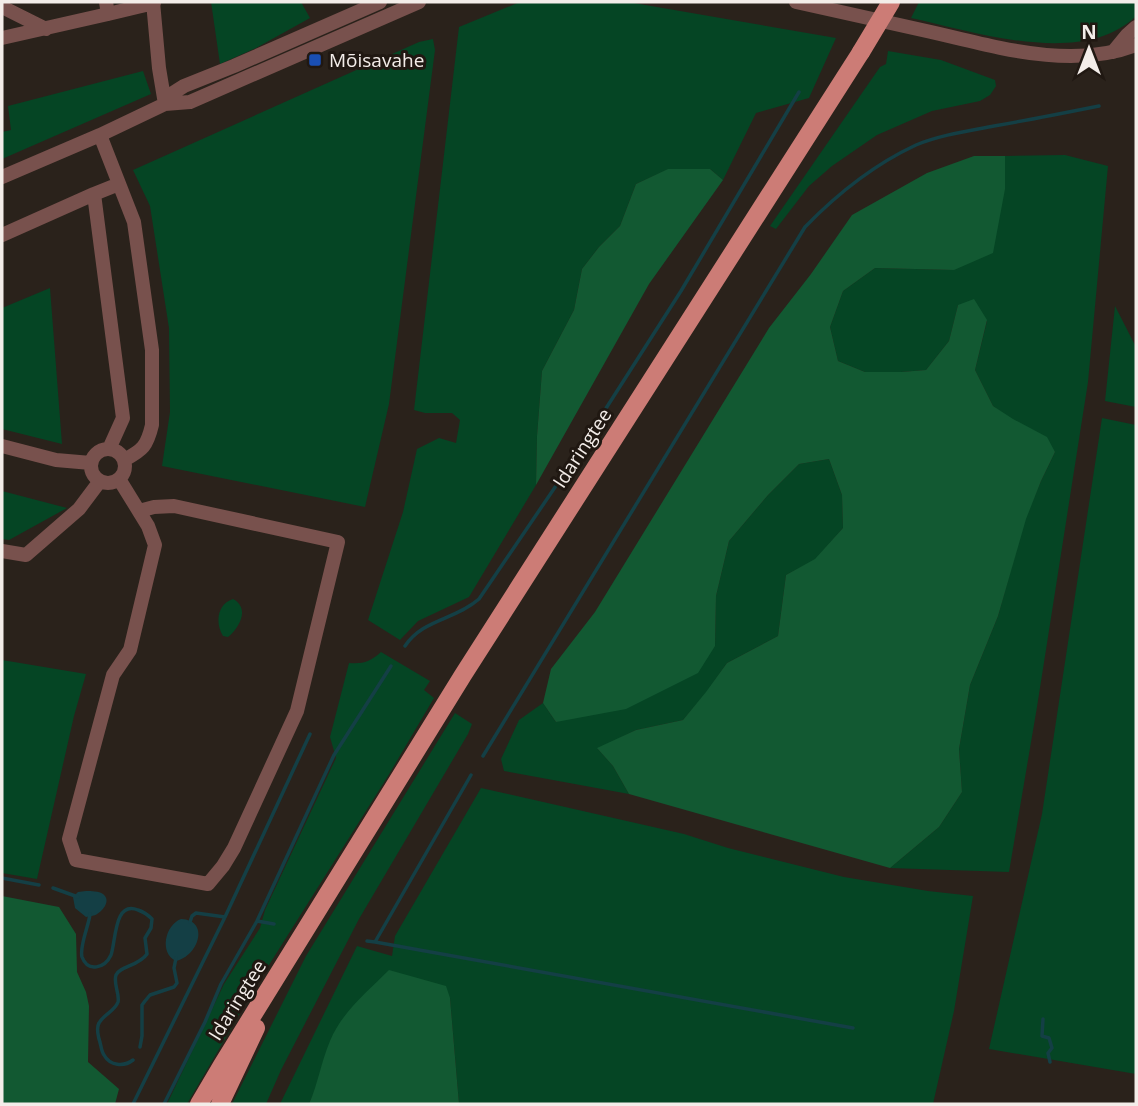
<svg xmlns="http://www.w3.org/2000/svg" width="1138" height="1106" font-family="'Open Sans',sans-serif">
	<rect width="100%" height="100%" fill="#2a221b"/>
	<path fill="#054524" d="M211,2H301L310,18L256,48L220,64Z
		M520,2H628L836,38L809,98L756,113L723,180L710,169H669L636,184L620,226L599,247L582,269L574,310L542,371L537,436L536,485L469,597L418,621L400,640L368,620L403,512L417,449L439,438L456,443L460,420L452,413H425L414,410L459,27Z
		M919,2H1136V16C1083,68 975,32 911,18Z
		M433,39L435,50L389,404L365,507L162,466L170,412L169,328L150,206L133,170L419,42Z
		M888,51L941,60L995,80L996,86L990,95L980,101L932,111L877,135L832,166L809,186L776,229L770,226L880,67L886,64Z
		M143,71L151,94L2,159V132L11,130L8,106Z
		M1065,155L1108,166L1088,382L1037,707L1009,872L890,868L939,827L962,792L959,749L970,685L998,616L1025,519L1041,481L1055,452L993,406L975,370L987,321L958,305L949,341L926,370L901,372H865L838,361L830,327L843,291L875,268L954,270L1005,189V156Z
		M50,288L62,444L2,429V308Z
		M1115,306L1136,347V407L1105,401Z
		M1102,418L1136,425V1074L989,1049L1042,814Z
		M829,459L842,495L843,528L815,560L786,575L778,636L727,663L706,693L683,720L636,730L598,749L613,766L629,794L504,771L501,759L519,720L543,703L556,722L715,646L716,596L729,541L768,495L799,464Z
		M2,491L67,508L9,540L2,539Z
		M233,599C250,608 240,627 228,637L223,636C215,623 217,604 233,599Z
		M381,652L430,681L424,690L434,698L388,776L257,984L187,1104H167L224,984L260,928L265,910L336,758L330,737L349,663C363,664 370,662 381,652Z
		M2,660L86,674L74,716L37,879L2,873Z
		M455,713L472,724L468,734L359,919L281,1070L266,1104H232L306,956Z
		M481,788L684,834L728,848L844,877L928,891L973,896L954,1011L933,1104H459L450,998L314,1093L309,1104H280L357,946L392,956L395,936Z"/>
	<path fill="#125932" d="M974,156H1005V189L993,253L954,270L875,268L843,291L830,327L838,361L865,372H901L926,370L949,341L958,305L974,299L987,320L975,370L993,406L1013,419L1047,437L1055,452L1041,481L1026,519L998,616L970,685L959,749L962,792L939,827L890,868L629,794L613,766L597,748L636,730L683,720L706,692L727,663L778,636L786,575L815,559L843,528L842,495L829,459L799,464L768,495L729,541L716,596L715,646L698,673L626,709L556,722L543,703L551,669L595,612L769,328L811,274L852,215L927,173Z
		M668,169H710L723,180L649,284L536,485L537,436L542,371L574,310L582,269L599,247L620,226L636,184Z
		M2,896L59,907L76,934L77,972L86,992L89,1006L88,1062L119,1089L115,1104H2Z
		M389,970L446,986L450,998L459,1104H309C318,1084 321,1062 330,1041C342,1012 367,992 389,970Z"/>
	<path fill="#143f45" d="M86,891C91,891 99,891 103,894C111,900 104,910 97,914C95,916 89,916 86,917L75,908L73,897L78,892Z
		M181,919C210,920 199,956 176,961C159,953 165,925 181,919Z"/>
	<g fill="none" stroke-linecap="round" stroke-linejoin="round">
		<path stroke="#143f45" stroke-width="3.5" d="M405,646C423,619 455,620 479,599L564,474L681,291L799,92
			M483,756L805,227C838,193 873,165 916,145C940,135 968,131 994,126C1029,120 1064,113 1099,106
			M2,878L39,885
			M53,888L78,897
			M90,914C89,925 79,947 82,957C88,973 105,968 111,955C116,941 114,900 138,910C144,912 148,915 152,919L151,928L145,938L147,954C139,966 120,966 116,975C113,984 120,994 118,1002C115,1011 103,1015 99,1023C96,1028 98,1034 99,1039C101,1044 101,1051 104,1055C110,1066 124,1067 133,1060
			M257,921L274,924
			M190,922L192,916L196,913L225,917
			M367,941L375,942L471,775
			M375,942L853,1028
			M1043,1019L1042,1036L1049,1038L1052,1048L1048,1053L1050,1062
			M140,1047L142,1036V1005L145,1001L150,995L174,987L177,983L174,968L176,958
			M133,1104L225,917L310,734
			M164,1104L205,1022L221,984L257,921L334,755L391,666"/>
		<path stroke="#78514d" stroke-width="14" d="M106,2L108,14L154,3
			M153,2L159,68L165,104
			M796,2C841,12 886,22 931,32C997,47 1071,70 1136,45
			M2,7L46,29
			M2,38L108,14
			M1113,52L1127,35L1136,27
			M165,104L173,93L184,86L234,66L380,2
			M100,135L134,222L152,350V425C147,446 143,450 124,460
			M2,177L100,135L165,104L190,102L419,2
			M2,235L94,194
			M2,446L56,460L91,463
			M109,449L123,418L94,194L119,184
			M91 466a17 17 0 1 1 34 0a17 17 0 1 1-34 0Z
			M119,479L148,526L155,545L130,650L113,675L69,839L76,860L208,884L223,866L234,848L297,711L338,542L174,506L154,507L139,511
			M2,551L26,555L79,509L100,481"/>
		<path stroke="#cc7c76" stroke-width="18" d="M199,1104L222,1065L463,675L861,52
			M220,1104L256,1028"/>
		<path stroke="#cc7c76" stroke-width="18" d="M861,52L891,2"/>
	</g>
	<rect fill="#1a4fb4" stroke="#201812" stroke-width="2.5" x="308" y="53" width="14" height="14" rx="3.5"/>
	<g text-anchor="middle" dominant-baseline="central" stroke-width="6" stroke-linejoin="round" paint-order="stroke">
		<g font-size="19" fill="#f3ede9" stroke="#201812" text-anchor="start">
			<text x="329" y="60">Mõisavahe</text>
		</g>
		<g font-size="19" fill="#f3ede9" stroke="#201812">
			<text transform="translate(582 448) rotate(-57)">Idaringtee</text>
			<text transform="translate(237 1000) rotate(-58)">Idaringtee</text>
		</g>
	</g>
	<rect width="1138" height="1106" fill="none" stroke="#f3ede9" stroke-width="7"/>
	<g transform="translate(1089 49)" stroke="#201812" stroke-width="5" paint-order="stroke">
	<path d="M0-5L12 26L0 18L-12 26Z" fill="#f3ede9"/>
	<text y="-10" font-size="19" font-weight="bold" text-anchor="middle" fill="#f3ede9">N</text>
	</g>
</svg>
